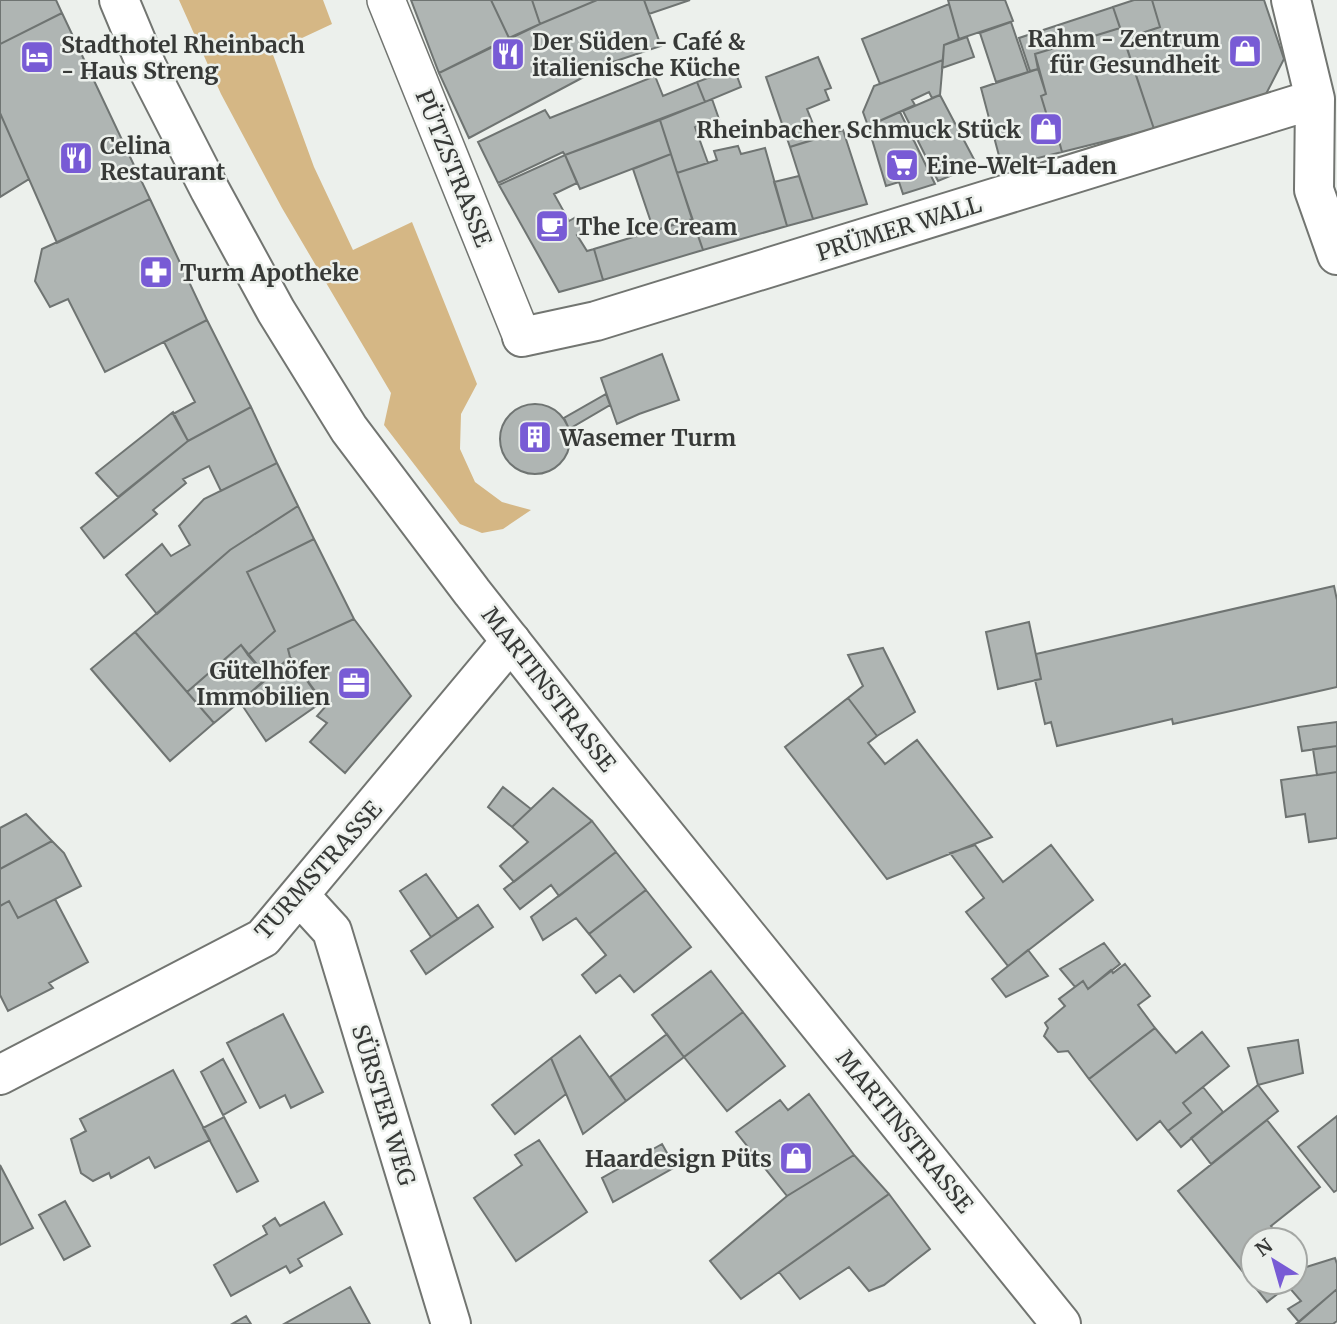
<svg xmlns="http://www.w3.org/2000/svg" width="1337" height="1324" font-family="Merriweather,serif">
	<rect width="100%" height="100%" fill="#ecf0ec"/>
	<path fill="#d5b785" d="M179,0H323L332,24L272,52L314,167L353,250L412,222L477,384L461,414L460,449L475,482L502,502L531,510L503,529L482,533L460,524L384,425L391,393L282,208L221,94Z"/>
	<path fill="#afb5b3" stroke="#6f7472" stroke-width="2" d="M0,0H56L62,13L0,44Z
		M411,0H491L509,38L439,73Z
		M491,0H532L540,24L509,38Z
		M532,0H597L540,24Z
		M597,0H644L661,46L610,63L469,138L439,73L540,24Z
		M644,0H690L649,14Z
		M948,0H1005L1013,21L959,39Z
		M1134,0H1152L1160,27L1124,39L1113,7Z
		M1152,0H1264L1284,59L1266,94L1154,129L1124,39L1160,27Z
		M949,4L959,39L944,45L943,60L880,84L862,39Z
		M1113,7L1120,28L1035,54L1038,69L1030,71L1019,38Z
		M62,13L150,199L57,243L0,113V44Z
		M1011,22L1028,72L996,82L980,33Z
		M1120,28L1154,129L1062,152L1053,118L1048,119L1041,96L1046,94L1035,54Z
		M967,37L974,57L942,68L944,45Z
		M818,57L831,88L825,90L829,100L807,109L813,124V140L790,147L766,77Z
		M943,60L940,95L932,98L929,92L912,100L915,105L868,126L863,112L874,86Z
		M734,68L741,87L705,102L697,82Z
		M1038,69L1046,94L1041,96L1048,119L1053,118L1062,152L1002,167L981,88Z
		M655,76L663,96L697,82L705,102L565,155L563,152L498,183L478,142L545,110L550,118Z
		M940,95L977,165L938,181L903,111Z
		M712,99L719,119L695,127L708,163L677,173L660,120Z
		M900,112L935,184L903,194L899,182L886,186L868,126Z
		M0,113L29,179L0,197Z
		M660,120L671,154L580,189L565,155Z
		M843,130L867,204L813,219L790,147Z
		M738,146L741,154L765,148L787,226L703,250L677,173L717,160L714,151Z
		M671,154L692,219L654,231L633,169Z
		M565,155L577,183L554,194L569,221L576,217L584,231L577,235L587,251L594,249L603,280L559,292L499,185Z
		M799,176L813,219L787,226L774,182Z
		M150,199L207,320L105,372L68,299L50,307L35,281L42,249Z
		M692,219L703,250L603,280L594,249Z
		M207,320L251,407L188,441L173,414L195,402L164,342Z
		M662,354L679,400L639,414L617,424L601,378Z
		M606,394L610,405L569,429L564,418Z
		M500 439a35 35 0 1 1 70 0a35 35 0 1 1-70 0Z
		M251,407L277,463L221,491L209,466L183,479L186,483L153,510L157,514L104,558L81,528L188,441Z
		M173,412L188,441L118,497L96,473Z
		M277,463L298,506L230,550L157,614L126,575L162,544L171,556L190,545L179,526L204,499Z
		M298,506L314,539L247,572L275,631L248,655L241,645L187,692L135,632L230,550Z
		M314,539L354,619L288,649L290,657L268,678L248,655L275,631L247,572Z
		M1334,586L1337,600V687L1173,724L1172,719L1057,746L1051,722L1045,724L1035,680L1041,679L1036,654Z
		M354,619L411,696L345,773L310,742L327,723L317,716L326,706L290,657L288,649Z
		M1029,622L1041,679L998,689L986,632Z
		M135,632L214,723L170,761L91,669Z
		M241,645L268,678L214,723L187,692Z
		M883,648L915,712L877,736L848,698L863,686L848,655Z
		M290,657L322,702L266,741L240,702Z
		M848,698L877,736L868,743L885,764L917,740L992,837L887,879L785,747Z
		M1337,722V746L1302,751L1298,727Z
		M1337,746V772L1317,775L1313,749Z
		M1337,772V838L1309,842L1305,814L1286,817L1281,780Z
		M503,787L531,809L512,827L488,807Z
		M553,788L592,821L514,882L500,866L528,842L512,827Z
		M26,814L52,841L0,869V828Z
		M592,821L616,852L559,896L551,885L520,909L504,889Z
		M52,841L64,853L81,886L18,918L9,901L0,906V869Z
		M975,845L1003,882L1051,845L1093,900L1008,966L966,912L984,898L950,853Z
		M616,852L646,890L589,934L576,918L543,940L531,917Z
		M426,874L458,919L431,937L400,891Z
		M646,890L691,947L634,992L620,975L596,993L582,975L606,955L589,934Z
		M55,899L88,962L49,983L53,988L8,1011L0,995V906L9,901L18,918Z
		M478,905L493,927L426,974L411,951Z
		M1104,943L1120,964L1088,989L1083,981L1075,987L1060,969Z
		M1028,950L1048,976L1006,997L992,979Z
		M1125,964L1150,996L1138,1005L1155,1028L1089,1079L1068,1051L1058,1052L1044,1036L1048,1028L1045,1023L1065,1006L1059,999L1083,981L1088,989L1111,970L1113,973Z
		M711,971L743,1012L684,1057L652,1015Z
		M743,1012L785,1066L727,1111L684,1057Z
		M283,1014L323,1092L291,1108L285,1095L260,1108L227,1043Z
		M1155,1028L1176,1053L1202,1032L1229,1066L1183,1103L1191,1113L1168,1131L1160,1121L1137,1140L1089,1079Z
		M667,1034L684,1057L626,1101L610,1077Z
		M580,1036L626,1101L583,1134L551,1058Z
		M1298,1040L1303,1073L1258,1085L1248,1048Z
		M551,1058L566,1094L515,1134L492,1105Z
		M223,1059L246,1102L223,1115L201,1072Z
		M173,1070L210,1140L155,1168L149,1157L111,1178L109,1173L93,1181L81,1173L71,1139L86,1131L80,1119Z
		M1258,1085L1278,1111L1211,1164L1191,1138Z
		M1203,1087L1223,1112L1181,1147L1168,1131L1191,1113L1183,1103Z
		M809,1094L854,1155L787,1196L736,1132L780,1100L788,1110Z
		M1337,1116V1190L1334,1192L1298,1147Z
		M224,1117L258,1181L237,1192L203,1128Z
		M1267,1120L1320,1187L1271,1226L1282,1240H1253V1282H1295V1257L1303,1268L1335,1258L1337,1264V1289L1299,1322L1288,1309L1301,1301L1288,1286L1267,1302L1178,1191Z
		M539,1140L587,1212L516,1261L474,1198L522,1165L515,1155Z
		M662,1144L675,1167L613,1202L602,1178Z
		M854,1155L889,1194L741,1299L710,1261L787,1196Z
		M0,1165L33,1228L0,1245Z
		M889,1194L930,1249L884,1285L869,1291L849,1267L800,1299L779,1272Z
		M65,1201L90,1246L64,1260L39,1215Z
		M324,1202L342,1234L298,1259L302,1266L290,1273L286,1266L231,1296L214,1265L267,1234L263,1226L275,1218L280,1226Z
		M350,1287L370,1324H284Z
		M1337,1289V1321L1333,1324H1296Z
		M246,1316L251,1324H232Z"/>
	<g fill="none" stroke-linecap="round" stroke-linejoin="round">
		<g stroke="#727571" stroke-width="40">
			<path id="pedestrian" d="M386,0L522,337"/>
		</g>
		<g stroke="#727571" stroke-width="42">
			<path id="minor" d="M1291,0L1315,99L1314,190L1337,255
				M522,337L596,321L1315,99
				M300,896L332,931L451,1324
				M0,1075L263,938L511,641"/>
		</g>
		<g stroke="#727571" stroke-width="42">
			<path id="secondary" d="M119,0L147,67L210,190L276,311L349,429L472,592L600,754L1061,1324"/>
		</g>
		<use href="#pedestrian" stroke="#fff" stroke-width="37"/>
		<use href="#minor" stroke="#fff" stroke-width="38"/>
		<use href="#secondary" stroke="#fff" stroke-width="38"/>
	</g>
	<defs>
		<g id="shop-square" transform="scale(1.75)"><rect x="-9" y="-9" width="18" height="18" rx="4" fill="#785bd5" stroke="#ecf0ec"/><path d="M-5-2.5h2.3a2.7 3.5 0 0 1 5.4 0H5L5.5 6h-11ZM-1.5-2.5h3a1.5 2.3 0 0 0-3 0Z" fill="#fff"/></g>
		<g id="restaurant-square" transform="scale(1.75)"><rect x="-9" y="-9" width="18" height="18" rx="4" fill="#785bd5" stroke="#ecf0ec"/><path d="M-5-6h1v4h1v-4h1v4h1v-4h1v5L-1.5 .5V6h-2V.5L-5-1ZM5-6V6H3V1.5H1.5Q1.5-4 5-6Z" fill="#fff"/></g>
		<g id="hotel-square" transform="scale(1.75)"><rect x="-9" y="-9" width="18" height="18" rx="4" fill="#785bd5" stroke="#ecf0ec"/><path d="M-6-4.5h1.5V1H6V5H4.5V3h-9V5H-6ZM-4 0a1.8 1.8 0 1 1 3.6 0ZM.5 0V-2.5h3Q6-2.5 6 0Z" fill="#fff"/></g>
		<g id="supermarket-square" transform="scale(1.75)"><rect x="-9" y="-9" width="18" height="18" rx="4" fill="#785bd5" stroke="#ecf0ec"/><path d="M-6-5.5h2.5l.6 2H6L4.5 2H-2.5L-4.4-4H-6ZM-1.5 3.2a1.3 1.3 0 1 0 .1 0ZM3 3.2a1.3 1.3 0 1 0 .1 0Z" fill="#fff"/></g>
		<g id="cafe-square" transform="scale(1.75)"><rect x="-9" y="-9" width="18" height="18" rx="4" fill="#785bd5" stroke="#ecf0ec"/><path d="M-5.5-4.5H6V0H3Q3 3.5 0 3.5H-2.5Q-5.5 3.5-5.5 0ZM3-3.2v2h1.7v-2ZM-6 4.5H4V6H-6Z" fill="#fff"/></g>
		<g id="pharmacy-square" transform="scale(1.75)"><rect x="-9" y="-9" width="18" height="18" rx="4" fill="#785bd5" stroke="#ecf0ec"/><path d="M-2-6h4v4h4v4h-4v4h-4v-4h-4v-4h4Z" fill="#fff"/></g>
		<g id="building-square" transform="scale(1.75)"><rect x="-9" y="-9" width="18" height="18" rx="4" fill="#785bd5" stroke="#ecf0ec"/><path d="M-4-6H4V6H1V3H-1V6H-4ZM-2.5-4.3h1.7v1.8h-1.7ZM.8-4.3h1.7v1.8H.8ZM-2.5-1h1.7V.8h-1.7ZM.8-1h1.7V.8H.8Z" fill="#fff"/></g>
		<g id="office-square" transform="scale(1.75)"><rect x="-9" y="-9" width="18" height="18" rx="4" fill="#785bd5" stroke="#ecf0ec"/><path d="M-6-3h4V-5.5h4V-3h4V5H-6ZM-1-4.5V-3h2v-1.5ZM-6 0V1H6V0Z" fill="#fff"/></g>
	</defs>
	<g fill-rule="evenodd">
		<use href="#shop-square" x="1245" y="51"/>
		<use href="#restaurant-square" x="508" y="54"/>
		<use href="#hotel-square" x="37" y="57"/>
		<use href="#shop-square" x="1046" y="129"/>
		<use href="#restaurant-square" x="76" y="158"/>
		<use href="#supermarket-square" x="902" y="165"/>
		<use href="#cafe-square" x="552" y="226"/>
		<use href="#pharmacy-square" x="156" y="272"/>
		<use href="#building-square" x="535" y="437"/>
		<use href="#office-square" x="354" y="683"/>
		<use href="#shop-square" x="796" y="1158"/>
	</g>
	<g text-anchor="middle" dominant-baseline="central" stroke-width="5" stroke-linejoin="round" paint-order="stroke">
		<g font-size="23" font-weight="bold" fill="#373937" stroke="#ecf0ec" text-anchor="start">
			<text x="1220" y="38" text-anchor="end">Rahm - Zentrum<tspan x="1220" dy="26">für Gesundheit</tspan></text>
			<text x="532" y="41">Der Süden - Café &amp;<tspan x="532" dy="26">italienische Küche</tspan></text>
			<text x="61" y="44">Stadthotel Rheinbach<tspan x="61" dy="26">- Haus Streng</tspan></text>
			<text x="1021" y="129" text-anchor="end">Rheinbacher Schmuck Stück</text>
			<text x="100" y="145">Celina<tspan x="100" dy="26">Restaurant</tspan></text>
			<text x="926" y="165">Eine-Welt-Laden</text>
			<text x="576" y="226">The Ice Cream</text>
			<text x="180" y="272">Turm Apotheke</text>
			<text x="560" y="437">Wasemer Turm</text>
			<text x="330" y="670" text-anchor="end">Gütelhöfer<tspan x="330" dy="26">Immobilien</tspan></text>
			<text x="772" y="1158" text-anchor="end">Haardesign Püts</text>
		</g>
		<g font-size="23" fill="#373937" stroke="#ecf0ec">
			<text transform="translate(454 168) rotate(68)">PÜTZSTRASSE</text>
			<text transform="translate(899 228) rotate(-17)">PRÜMER WALL</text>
			<text transform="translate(549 689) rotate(52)">MARTINSTRASSE</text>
			<text transform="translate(318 870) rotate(-48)">TURMSTRASSE</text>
			<text transform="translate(384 1105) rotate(73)">SÜRSTER WEG</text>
			<text transform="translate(905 1131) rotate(51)">MARTINSTRASSE</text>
		</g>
	</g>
	<g transform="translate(1274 1261) rotate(323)"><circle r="33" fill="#ecf0ec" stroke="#a4a7a4" stroke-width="2"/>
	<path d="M0-5L12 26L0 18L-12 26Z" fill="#785bd5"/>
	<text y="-10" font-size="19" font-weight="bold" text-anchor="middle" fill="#373937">N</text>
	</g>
</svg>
